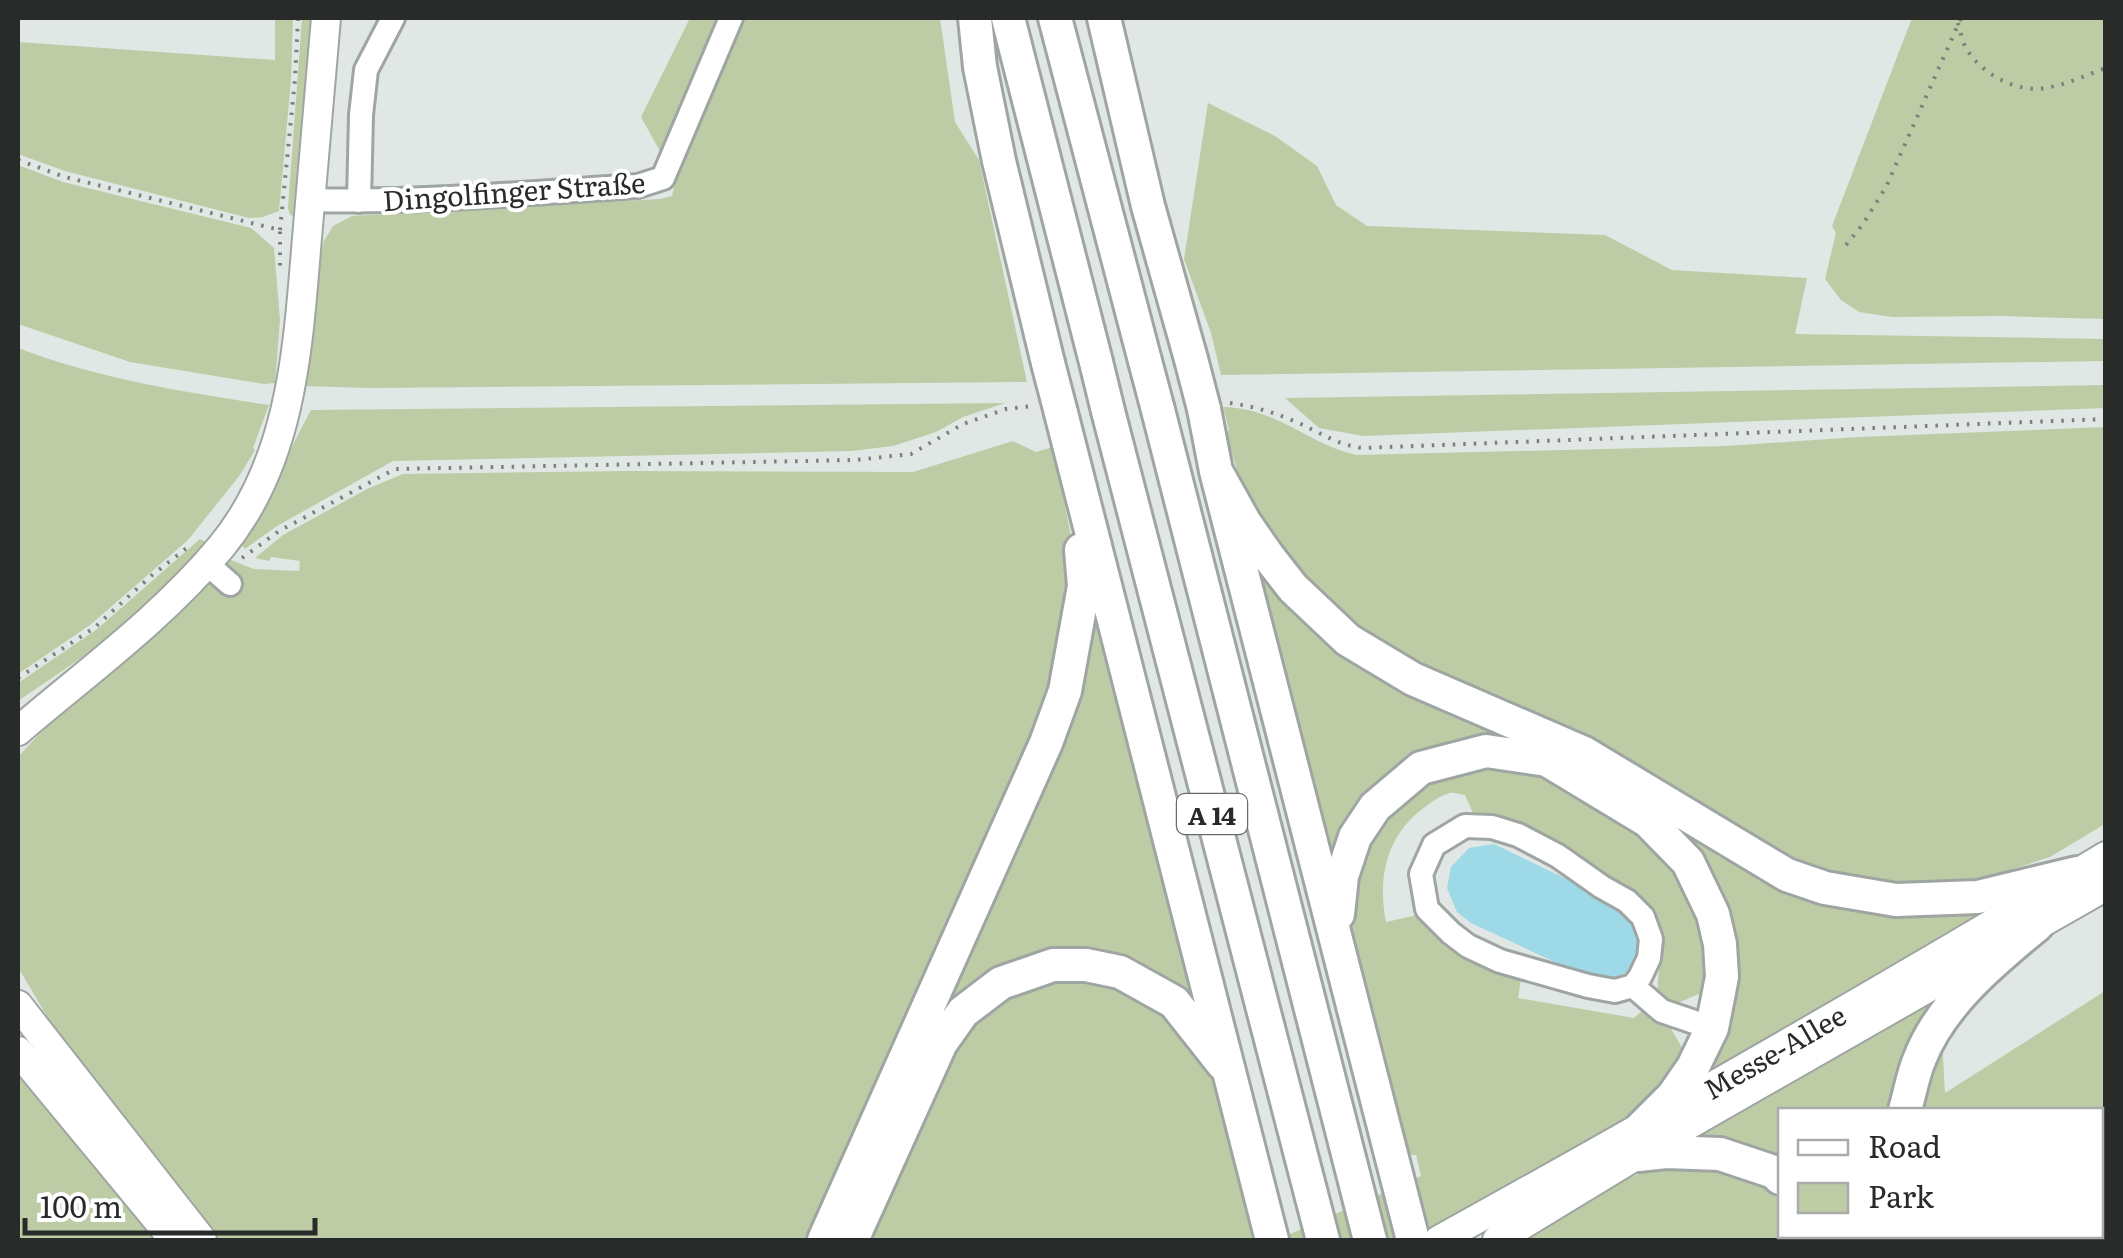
<svg xmlns="http://www.w3.org/2000/svg" width="2123" height="1258" font-family="Literata,serif">
	<rect width="100%" height="100%" fill="#e0e7e4"/>
	<path fill="#becca5" d="M275,18H293L291,80L279,211L263,217L249,218L65,171L18,154V42L275,60Z
		M302,18H313L298,217L290,215L288,208Z
		M690,18H940L955,122L979,160L1027,382L370,388L303,386L312,339L318,259L324,241L333,226L352,216L660,199L672,196L675,182L676,161L662,155L641,117Z
		M1912,18H2105V319L2001,316L1892,317L1859,312L1841,300L1825,279L1836,233L1832,226Z
		M1208,103L1275,136L1317,166L1336,205L1367,226L1605,235L1672,270L1807,278L1795,334L2105,339V361L1221,375L1211,333L1184,259Z
		M18,165L63,182L251,228L274,248L280,320L275,383L264,384L130,362L18,324Z
		M18,348C99,379 184,392 269,405L253,448L255,450L240,475L188,540L90,625L18,674Z
		M2105,385V408L1363,436L1319,428L1285,398Z
		M1005,403L963,417L936,432L893,446L851,451L393,461L277,526L245,549L241,544C268,501 287,454 311,410Z
		M1223,407C1277,408 1308,444 1356,455L1726,446L1859,437L2105,427V824L2050,857L1972,882L1918,887L1872,883L1790,862L1382,647L1307,586L1254,509L1239,476L1226,434L1229,430Z
		M1013,441L1036,452L1053,447L1071,536L1072,576L1055,692L819,1240H217L73,1061L18,967V757L40,733L231,560L254,569L299,571L300,561L271,557L269,561L255,558L283,535L367,489L403,474L627,471L913,472Z
		M200,539L206,542L150,604L109,639L18,701V683L96,630Z
		M1249,540L1279,581L1753,868L2012,897L1690,1089L1725,919L1586,771L1441,753L1335,876Z
		M1090,584L1207,1028L1052,958L925,1055Z
		M1530,763L1639,824L1690,879L1713,988L1673,1005L1657,993L1661,945L1647,908L1476,820L1465,795C1460,795 1455,792 1450,793C1438,796 1425,807 1416,814C1385,842 1378,881 1386,922L1417,915C1447,949 1481,957 1522,973L1518,998L1634,1018L1648,1006L1666,1020L1688,1058L1634,1113L1417,1240H1277L1421,1176L1416,1155H1410L1354,940L1350,914L1354,872L1390,805L1454,766Z
		M1050,974L1145,992L1210,1068L1254,1240H860L969,1017Z
		M1955,980L1892,1110H1780V1167L1687,1136Z
		M2105,991V1240H1899V1236H2100V1110H1911L1942,1039L1945,1093Z
		M18,1073L158,1240H18Z
		M1697,1161L1780,1187V1236H1825L1827,1240H1521L1624,1179L1667,1165Z"/>
	<path fill="#9ed9e8" d="M1494,844L1610,900L1635,916L1642,936L1640,955L1627,972L1611,979L1587,977L1471,923L1457,912L1447,888L1451,867L1469,848Z"/>
	<g fill="none" stroke-linecap="round" stroke-linejoin="round">
		<g stroke="#9ea5a2" stroke-width="28">
			<path id="minor" d="M311,200C420,203 529,193 638,186L663,178L731,18
				M359,201L361,115L366,70L393,18
				M206,563L230,584
				M1633,986L1640,977L1649,958L1651,939L1643,917L1627,901L1602,887L1558,856L1518,835L1492,827L1465,826L1434,845L1421,874L1427,909L1451,933L1468,946L1500,961L1588,986L1615,991L1633,986L1662,1011L1712,1028"/>
		</g>
		<g stroke="#9ea5a2" stroke-width="32">
			<path id="major" d="M18,731C87,672 162,618 221,547C293,460 298,345 307,238C314,164 320,91 326,18
				M18,1005L202,1240
				M18,1051L174,1240
				M1439,1240C1663,1116 1886,988 2106,856
				M1497,1240L1660,1141L2106,886"/>
		</g>
		<g stroke="#9ea5a2" stroke-width="38">
			<path id="highway" d="M975,18L980,67L999,161L1048,363
				M1008,18L1096,362
				M1055,18L1145,361
				M1104,18L1148,206L1191,359
				M1204,409L1216,471L1413,1240
				M1158,410L1370,1240
				M1108,411L1323,1240
				M1061,413L1272,1240
				M1216,471L1245,523L1268,556L1293,588L1348,640L1413,679L1584,753L1787,875L1825,888L1896,900L1978,897L2077,873
				M1338,914L1342,876L1355,837L1375,807L1421,768L1486,751L1547,760L1648,821L1688,862L1713,914L1720,944L1722,977L1712,1028L1693,1067L1673,1096L1641,1128
				M1905,1110C1910,1093 1913,1074 1920,1058C1941,1004 1993,961 2037,925
				M1638,1155L1666,1152L1720,1154L1774,1172L1780,1178
				M1831,1236L1833,1240
				M824,1240L1046,743L1065,691L1084,586L1081,550
				M852,1240L941,1043L963,1012L1001,983L1053,965H1086L1120,972L1174,1002L1223,1064
				M1889,1240V1236"/>
		</g>
		<path stroke="#7b807d" stroke-width="4" stroke-dasharray="2.5 8" stroke-linecap="butt" d="M1958,23C1960,30 1962,40 1965,46C1979,73 2016,93 2045,88C2066,85 2086,75 2106,68
			M18,160L65,177L280,230V268
			M280,230L295,79L298,18
			M1846,245L1863,224L1886,187L1961,18
			M1230,403C1252,406 1273,412 1294,421C1318,431 1336,445 1363,448L2106,419
			M242,558L279,531L395,469L856,460L911,454L963,424L1006,409L1032,406
			M18,678L94,628L151,576L188,547"/>
		<use href="#minor" stroke="#fff" stroke-width="22"/>
		<use href="#major" stroke="#fff" stroke-width="28"/>
		<use href="#highway" stroke="#fff" stroke-width="32"/>
		<g stroke="#9ea5a2" stroke-width="38" stroke-linecap="butt">
			<path id="highway-bridge" d="M1191,359L1204,409
				M1145,361L1158,410
				M1096,362L1108,411
				M1048,363L1061,413"/>
		</g>
		<use href="#highway-bridge" stroke="#fff" stroke-width="32"/>
	</g>
	<g text-anchor="middle" dominant-baseline="central" stroke-width="8" stroke-linejoin="round" paint-order="stroke">
		<rect fill="#fff" stroke="#686b69" stroke-width="2.5" x="1177" y="794" width="70" height="40" rx="8"/>
		<g font-size="25" font-weight="bold" fill="#282b29">
			<text x="1212" y="814">A 14</text>
		</g>
		<g font-size="28" fill="#282b29" stroke="#fff">
			<text transform="translate(514 190) rotate(-4)">Dingolfinger Straße</text>
			<text transform="translate(1774 1051) rotate(-30)">Messe-Allee</text>
		</g>
	</g>
	<rect width="2123" height="1258" fill="none" stroke="#282b29" stroke-width="40"/>
	<rect x="1778" y="1108" width="325" height="130" fill="#ffffff" stroke="#a9aaa9" stroke-width="2.5"/>
	<rect x="1798" y="1140" width="50" height="15" fill="#ffffff" stroke="#a9aaa9" stroke-width="2.5"/>
	<text x="1868" y="1158" font-size="30" fill="#282b29">Road</text>
	<rect x="1798" y="1183" width="50" height="30" fill="#becca5" stroke="#a9aaa9" stroke-width="2.5"/>
	<text x="1868" y="1208" font-size="30" fill="#282b29">Park</text>
	<path d="M25 1218v15h290v-15" fill="none" stroke="#282b29" stroke-width="5"/>
	<text x="40" y="1218" font-size="30" fill="#282b29" stroke="#ffffff" stroke-width="8" paint-order="stroke">100 m</text>
</svg>
